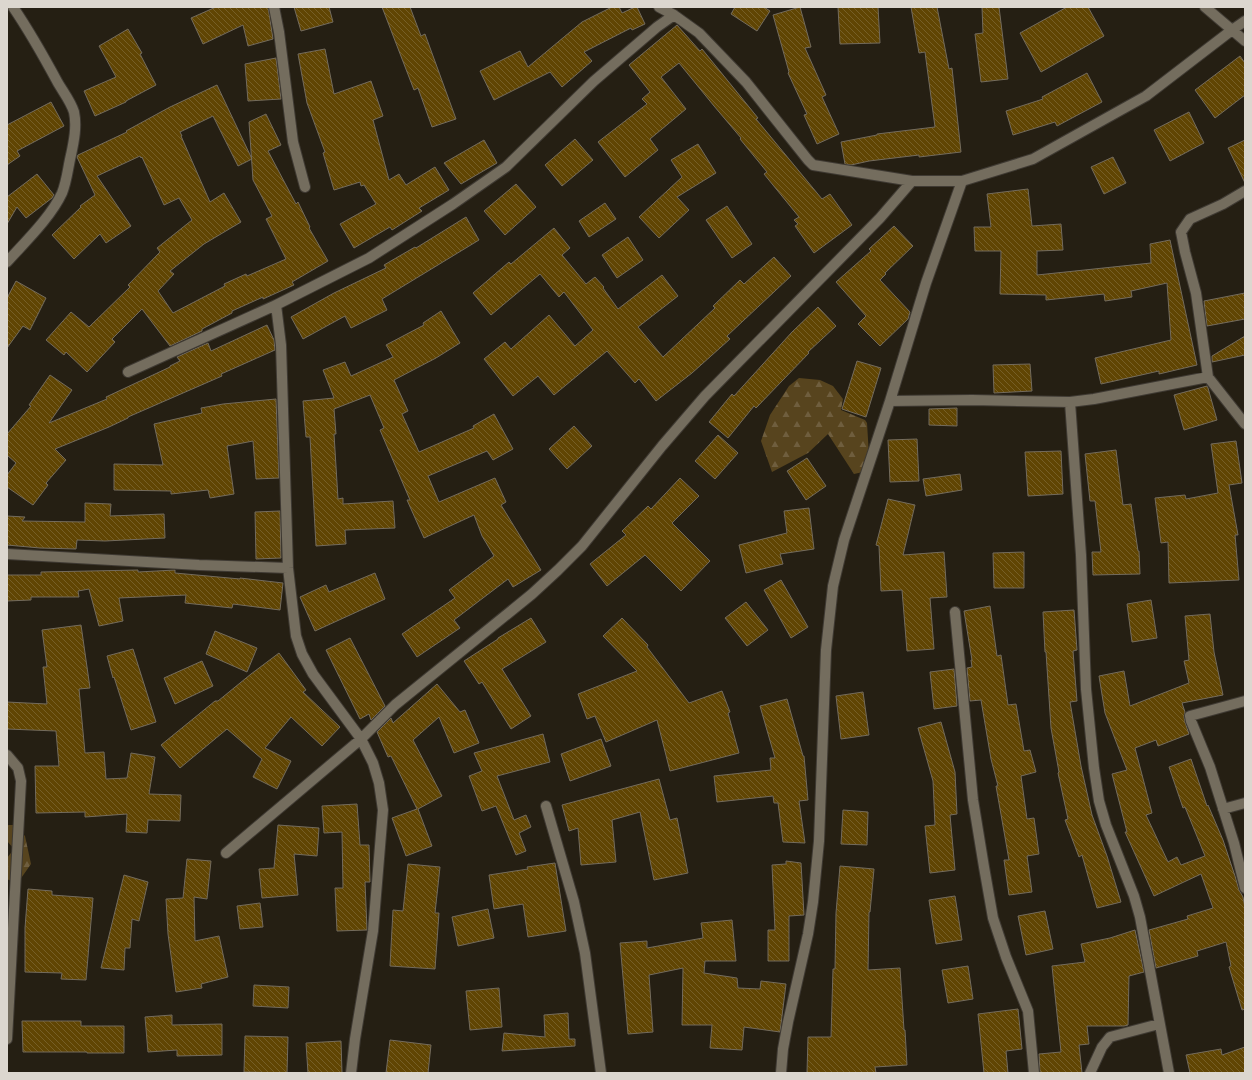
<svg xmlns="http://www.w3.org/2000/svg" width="1252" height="1080" font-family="'DejaVu Sans',sans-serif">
	<defs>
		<pattern id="forest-firs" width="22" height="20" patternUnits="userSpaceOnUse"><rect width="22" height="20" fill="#57441e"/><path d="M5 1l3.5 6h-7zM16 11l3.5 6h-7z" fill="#6f5e3e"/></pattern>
		<pattern id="building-back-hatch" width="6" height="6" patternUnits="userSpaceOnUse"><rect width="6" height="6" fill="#604503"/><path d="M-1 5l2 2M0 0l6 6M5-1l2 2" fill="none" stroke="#765f27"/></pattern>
	</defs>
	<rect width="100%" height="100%" fill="#251f13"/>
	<path fill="url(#forest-firs)" d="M799,378L820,380L833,386L843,399L841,410L865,420L867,423L869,456L863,472L854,474L828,434L808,453L772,472L761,441L770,415L789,386Z
		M7,825H15L25,836L31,864L17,884L7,879V858L14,849L7,841Z"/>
	<path fill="url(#building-back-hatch)" stroke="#736b5d" d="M216,7H268L273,39L248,46L243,25L203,44L191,18Z
		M294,7H329L333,22L301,31Z
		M382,7H410L421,36L425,34L456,119L432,127L418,88L414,90Z
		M612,7H619L622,13L635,7H637L645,24L632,30L631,28L584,52L592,61L562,87L550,72L494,100L480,71L520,51L528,67L582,22Z
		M735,7H764L770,11L757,31L731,14Z
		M800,7L811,47L805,48L826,95L822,97L839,134L817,144L804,115L807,114L788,73L789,72L773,15Z
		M838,7H878L880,43L840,44Z
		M911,7H937L949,69L952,68L961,152L919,157V155L869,161L851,165L845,164L841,142L877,135V134L935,127L925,52L919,53Z
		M982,7H999L1008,79L981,82L975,34L983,33Z
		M1067,7H1088L1104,36L1041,72L1020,33Z
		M677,25L700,51L702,49L758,118L756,119L822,199L830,194L852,225L814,253L795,226L798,224L794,220L799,217L764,174L767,172L740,139L741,138L714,106L679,63L661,77L686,109L650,139L658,150L625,177L598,142L647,104L642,99L650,92L629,65Z
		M128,29L142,53L140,54L156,85L126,101V102L95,116L84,91L116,77L99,46Z
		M325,49L334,94L371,81L383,116L373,120L389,180L399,174L406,185L435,167L449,190L419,208L422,211L392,230L390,227L354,248L340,224L376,204L364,185L361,186L360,182L334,190L323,153L325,152L307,103L298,54Z
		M1240,56L1245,63V95L1215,118L1195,90Z
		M276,58L281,99L248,101L245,64Z
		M1087,73L1102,102L1057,126L1055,122L1013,135L1006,111L1043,99L1042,97Z
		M217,85L252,159L238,166L213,116L180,132L182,136H181L210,202L224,193L241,222L204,244L170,271L174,274L158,291L173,313L225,286L224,284L246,274L247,276L286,259L266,219L272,216L253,180L249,122L266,114L281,145L268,151L296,204L298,202L310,227L309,228L328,261L292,282L294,285L263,299V297L232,311V313L202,329V331L170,346L142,309L112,339L115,342L87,372L66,352L64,355L46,340L71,312L89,327L130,287L128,285L160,252L157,248L192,220L179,198L164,205L142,157L141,158L140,156L97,176L131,226L106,243L100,234L74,259L52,235L81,207L80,206L95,195L77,157L78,155L127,132L126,131L170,107Z
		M51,102L64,126L17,151L20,156L7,165V125Z
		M1189,112L1204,143L1170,161L1154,130Z
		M575,139L593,160L562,186L545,165Z
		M484,140L497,163L461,184L444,163Z
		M1245,140V183L1228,148Z
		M698,144L716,173L677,197L689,210L659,238L639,217L682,177L671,160Z
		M1113,157L1126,183L1104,194L1091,167Z
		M37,174L54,195L52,198L26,218L17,207L7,224V197Z
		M516,184L536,207L505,235L484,211Z
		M1028,189L1032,226L1061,224L1063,250L1037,251V275L1151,263L1150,244L1170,240L1197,365L1159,374V371L1101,384L1095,358L1171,340L1167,283L1131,291L1132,297L1105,301L1104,294L1046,300V295L1000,294L1001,251H975L974,227H991L987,194Z
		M605,203L616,219L589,237L579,221Z
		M727,206L752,244L732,258L706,220Z
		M466,217L479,240L382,299L387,310L351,328L345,316L303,339L291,317L334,293L386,268L384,265L415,247L416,248Z
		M894,226L913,246L885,273L886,274L880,280L910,312L908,319L880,346L858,324L866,316L836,282L871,251L869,249Z
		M554,228L570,248L562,255L586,284L595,277L604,287L603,288L618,309L662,275L678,296L638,327L663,357L715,308L713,306L740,280L744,284L774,257L791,276L727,336L730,339L692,373L656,401L639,379L635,383L607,351L554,395L538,376L513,396L484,359L505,342L511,349L549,315L575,346L593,330L564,292L559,297L540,274L491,315L473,293L509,262L511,264Z
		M628,237L643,260L617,278L602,255Z
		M16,281L46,298L30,330L23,326L7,348V298Z
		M1245,293V319L1207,326L1204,301Z
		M818,307L836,326L808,352L809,353L756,408L754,406L728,438L709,422L732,394L734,396L792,332Z
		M441,311L460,343L436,358L394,380L408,411L402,414L419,452L474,428L473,426L494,414L513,449L493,460L487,451L428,476L439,502L495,478L506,502L501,505L541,570L513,587L508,579L454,620L460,628L417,657L402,634L455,598L449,590L494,556L482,536L474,515L424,538L407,500H410L380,430L384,428L370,395L334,409L336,434H334L338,499L343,498V504L393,501L395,528L345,530L346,544L316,546L310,437H306L303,401L334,398L323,370L345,362L351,376L393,357L386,345L424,325L423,323Z
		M267,325L274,340L275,350L221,374L222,376L128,417V418L109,427L55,449L66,460L46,483L48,485L33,505L7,487V475L16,463L7,455V434L31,406L29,405L50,375L72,390L49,423L107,399L106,397L170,367V366L180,361L177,357L208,343L211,351Z
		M1245,336V355L1212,362V356Z
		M857,361L881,368L866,417L842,409Z
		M1030,364L1032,391L994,393L993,365Z
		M1207,386L1208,388L1217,420L1184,430L1174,395Z
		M276,399L279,478L256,479L253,441L227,446L234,494L210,498L208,490L171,494V491L114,490V464L163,465L154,424L202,413L201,408L223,404Z
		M957,408V426L929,425V409Z
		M574,426L592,446L567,469L549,449Z
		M718,435L738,453L715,479L695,461Z
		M917,439L919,481L890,482L888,440Z
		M1236,441L1242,483L1229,485L1238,535H1235L1239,580L1169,583L1168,542L1161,543L1155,498L1185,495L1186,499L1218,493L1211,444Z
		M1116,450L1123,505L1131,504L1138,551H1139L1140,574L1093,575L1092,552H1101L1095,501H1090L1085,454Z
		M1061,451L1063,494L1028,496L1025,452Z
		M807,458L826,486L806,500L787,471Z
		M960,474L962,490L926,496L923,479Z
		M680,478L699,496L672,523L710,561L681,591L645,555L607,586L590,564L626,535L622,531L648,506L651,509Z
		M888,499L915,505L903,555L944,552L947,597L930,598L934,649L907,651L902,590L881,591L879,546L876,545Z
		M85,503L111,504L110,516L164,514L165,538L105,541L77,540L76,549L40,548L7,545V516L25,517L22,521L85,522Z
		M809,508L814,549L780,554L783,564L746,573L739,545L787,533L784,511Z
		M280,511L281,558L256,559L255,512Z
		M1024,552V588H994L993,553Z
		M138,570V572L175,570V573L240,579V578L283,583L280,610L233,604L232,608L185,603L186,595L119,598L123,621L99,626L89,589L78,591L79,597H31V600L7,601V575H41V572Z
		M375,573L385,599L315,631L300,597L326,585L329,592Z
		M781,580L808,627L791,638L764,590Z
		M1151,600L1157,638L1132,642L1127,604Z
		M746,602L768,630L747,646L725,618Z
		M990,606L997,656L1001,655L1008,705L1016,704L1024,751L1030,750L1036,772L1021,776L1027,819L1034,818L1039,854L1027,856L1032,892L1009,895L1004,860H1009L996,786H998L991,759L981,700L970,701L967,668L972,667L971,660H972L964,611Z
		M1074,610L1077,650L1073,651L1077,701L1070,702L1081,766L1092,815L1107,856L1121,902L1097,908L1082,855L1079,857L1065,820L1068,819L1058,773L1059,772L1051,728L1046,652H1045L1043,612Z
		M1210,614L1214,652L1223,695L1182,703L1185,712L1184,717L1185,722L1189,734L1158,746L1156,740L1135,748L1152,813L1146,815L1168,862L1177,857L1181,865L1205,856L1185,807L1183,808L1169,767L1191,759L1207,806L1208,805L1223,840L1235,876L1239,890L1243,897L1245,908V1009L1242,1010L1229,967L1231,966L1226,942L1197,951L1198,956L1156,968L1149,930L1188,919L1187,916L1213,908L1201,874L1154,896L1125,832H1127L1112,774L1127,770L1105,713L1099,676L1124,671L1130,706L1189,683L1184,661L1189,660L1185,616Z
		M531,618L546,642L502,669L531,716L511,729L482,682L479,684L464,661L498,639V638Z
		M622,618L648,645L647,647L689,703L722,691L730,712L728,713L739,753L670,771L657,720L606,742L595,716L587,719L578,694L637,671L603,636Z
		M81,625L90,688L79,689L85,753L104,752L106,779L127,778L131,753L155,757L149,794L181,795L180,821L148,820L147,833L126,832L127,814L85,817V812L36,813L35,766H59L56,731L7,729V702L47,704L43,667H47L42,630Z
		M215,631L257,648L247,672L206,654Z
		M350,638L385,706L371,720L369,714L360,719L326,650Z
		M133,649L156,722L131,730L114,677L113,678L107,656Z
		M279,653L306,690L303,692L340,727L322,746L291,717L265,748L291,761L277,789L253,777L262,759L227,729L180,768L161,745L215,701H218L251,674Z
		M202,661L213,686L175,704L164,678Z
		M954,669L957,706L934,709L930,672Z
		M437,684L460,712L465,710L479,743L454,753L439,717L413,740L442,796L418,809L432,846L406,856L392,818L417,809L391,756L388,757L377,732L391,718L393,723Z
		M863,692L869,735L841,739L836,696Z
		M787,699L803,756H804L808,800L799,801L805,843L783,842L778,803H774L773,796L717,802L714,776L771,770L770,758H775L760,706Z
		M941,722L955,772L957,814L950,815L955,870L930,873L925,826L935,825L933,781L918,728Z
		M543,734L550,762L497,776L514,820L526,815L531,827L519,833L526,851L516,855L496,806L482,811L469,776L482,771L474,753Z
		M601,739L611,766L570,781L561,754Z
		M659,779L670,820L677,818L688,873L654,880L640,812L612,820L616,862L581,865L578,828L569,831L562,805Z
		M357,804L360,845H369L370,882H365L367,930L337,931L335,888H343L342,832L324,833L322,806Z
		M843,810L868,812L867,845L841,844Z
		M278,825L319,828L317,856L294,854L298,895L262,898L259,869L274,868Z
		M187,859L211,861L207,899L194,897L195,941L219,936L228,977L201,984L202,988L176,992L168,934L166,899L183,898Z
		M786,861L801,863L804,915L789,916V961H768V930H775L772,865L786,864Z
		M555,863L566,931L528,937L523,904L494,909L489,875L528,869L527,867Z
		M408,864L440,867L435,913H439L435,969L390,966L393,910L403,911Z
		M840,866L874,869L870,912H869L868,970L900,968L904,1030H905L907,1065L875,1067L876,1073H807L808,1037H831L833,969H835L836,913Z
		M124,875L148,882L139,921L132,919L130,948H125L124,970L101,968Z
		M28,889L52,891V895L93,898L86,980L61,979L62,973L25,972V928Z
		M955,896L962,940L936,944L929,900Z
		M260,903L263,927L240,929L237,906Z
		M488,909L494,938L458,946L452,917Z
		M1045,911L1053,949L1026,955L1018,916Z
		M732,920L736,961H705L704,973L737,978L738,988L760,989L761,981L786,984L780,1032L744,1027L742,1050L710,1048L712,1025H682L683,968L649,975L653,1032L628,1034L620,943L647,941V948L703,938L701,923Z
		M1135,930L1144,972L1129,976L1128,1025L1124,1026H1087L1089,1044L1079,1045L1082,1073H1040L1039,1054L1061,1052L1052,966L1085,962L1081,944L1110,938Z
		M968,966L973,999L948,1003L942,970Z
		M254,985L289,987L288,1008L253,1006Z
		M499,988L502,1027L470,1030L466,991Z
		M1018,1009L1022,1049L1006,1051L1008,1073H984L978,1014Z
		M568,1013L569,1039H575V1046L502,1051L504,1033L545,1037L544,1015Z
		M172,1015V1025L222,1024V1055L177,1056V1050L148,1052L145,1017Z
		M22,1021H81V1026H124V1053H87V1052H23Z
		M245,1036L288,1037L287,1073L244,1072Z
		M390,1040L431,1045L428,1073H386Z
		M341,1041L342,1073H308L306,1043Z
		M1245,1047V1073H1190L1186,1055L1221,1049L1222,1055Z"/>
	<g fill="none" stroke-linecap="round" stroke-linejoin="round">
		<g stroke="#3f3a33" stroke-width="12">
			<path id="minor" d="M274,7L279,32L293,142L305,187
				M659,7L674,15L699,33L746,82L808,160L813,165L912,181
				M1205,7L1245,41
				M7,262C25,242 51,217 62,193C67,181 68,167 71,155C74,141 77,126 74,112C71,102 64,93 58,83C44,57 30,32 13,7
				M276,305L281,345L288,568L296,636L302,654L313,674L361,739L373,763L379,783L383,810L373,931L355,1039L351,1073
				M128,372L276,305L369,258L453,204L506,167L594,81L657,27L674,15
				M1208,377L1196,293L1185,252L1181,232L1190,219L1223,204L1245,191
				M890,401L972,400L1070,402L1094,399L1208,377L1245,424
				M1070,402L1081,555L1086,689L1094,768L1099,801L1106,825L1134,896L1140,917L1169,1073
				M7,554L199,565L288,568
				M955,612L973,800L984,867L993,918L1006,957L1028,1011L1034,1073
				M1245,701L1190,716L1191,721L1210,767L1234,843L1245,888
				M7,755L18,768L21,781L7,1039
				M546,806L574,902L585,953L601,1073
				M1223,809L1245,803
				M226,853L361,739L395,705L532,594L558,570L582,546L662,446L705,396L880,218L912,181H962
				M781,1073L783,1049L788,1022L808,934L813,902L819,841L826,650L833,586L844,540L890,401L926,283L962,181L1033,159L1146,96L1232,30L1245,21
				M1090,1073L1102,1047L1110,1037L1159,1024"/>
		</g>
		<use href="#minor" stroke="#746d5e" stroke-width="10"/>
	</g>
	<rect width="1252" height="1080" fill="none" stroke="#dcd7cf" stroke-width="16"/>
</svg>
